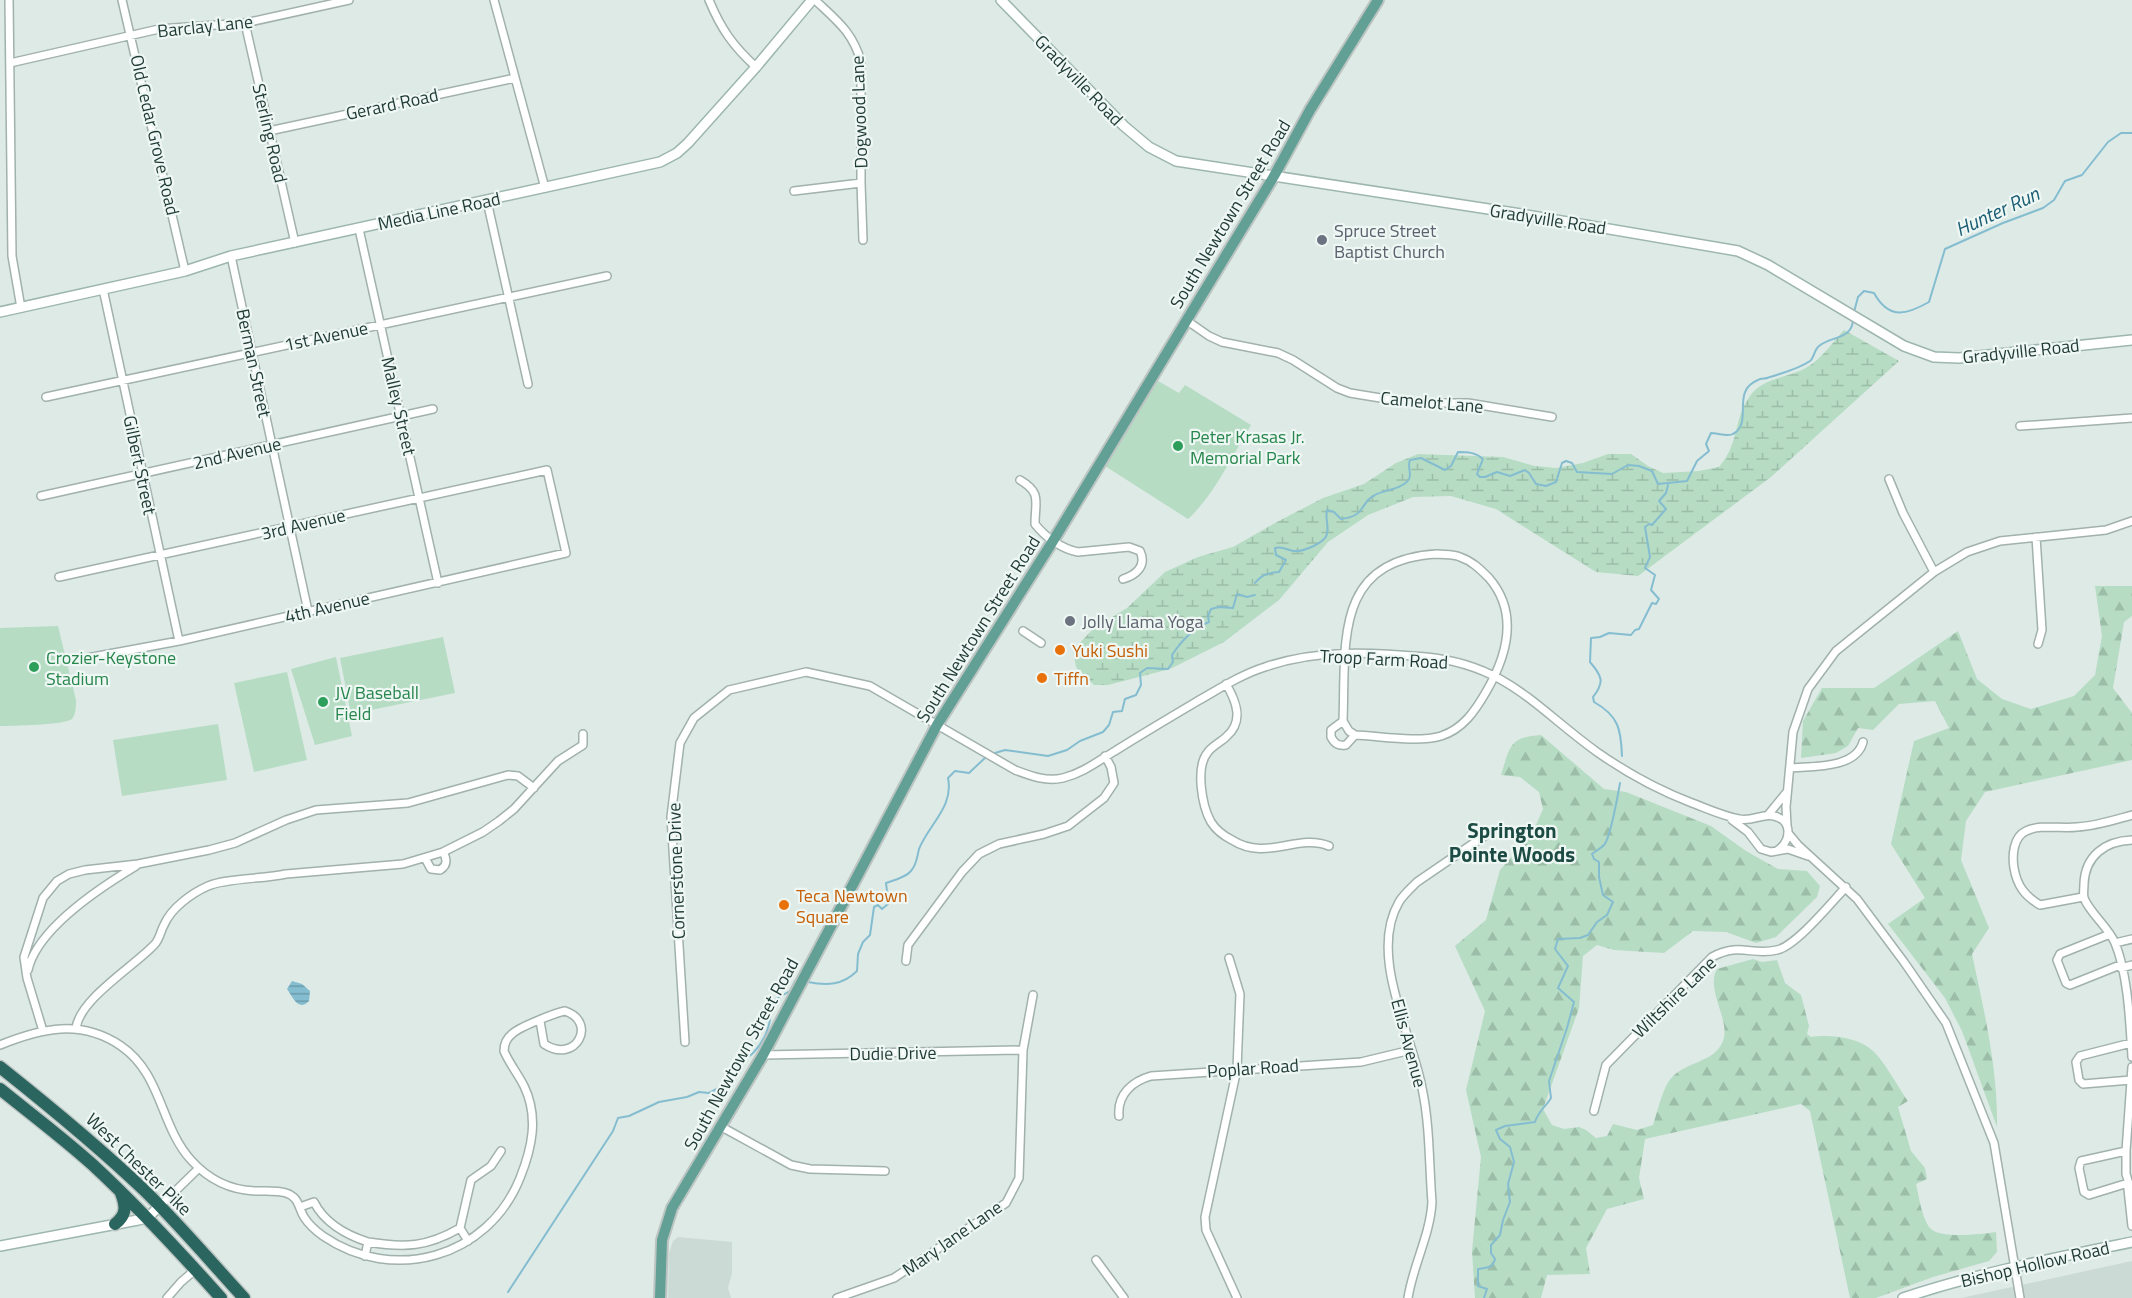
<svg xmlns="http://www.w3.org/2000/svg" width="2132" height="1298" font-family="'Titillium Web',sans-serif">
	<defs>
		<pattern id="forest-firs" width="22" height="20" patternUnits="userSpaceOnUse" patternTransform="scale(1.5)"><rect width="22" height="20" fill="#b6dcc4"/><path d="M5 1l3.5 6h-7zM16 11l3.5 6h-7z" fill="#9cbea9"/></pattern>
		<pattern id="wetland-marsh" width="20" height="14" patternUnits="userSpaceOnUse" patternTransform="scale(1.5)"><rect width="20" height="14" fill="#b6dcc4"/><path d="M1 5h8M5 5V1M11 12h8M15 12V8" fill="none" stroke="#9cbea9"/></pattern>
		<pattern id="water-rules" width="6" height="5" patternUnits="userSpaceOnUse" patternTransform="scale(1.5)"><rect width="6" height="5" fill="#85bdd0"/><path d="M0 2.5h6" fill="none" stroke="#6c9baa"/></pattern>
	</defs>
	<rect width="100%" height="100%" fill="#deeae6"/>
	<path fill="#ccdad5" d="M678,1237L732,1242V1273L728,1288L731,1298H668L669,1253L673,1241Z
		M2132,1261V1298H1961Z"/>
	<path fill="url(#forest-firs)" d="M2095,586H2132V616L2124,622L2113,688L2132,713V760L1985,792L1966,821L1961,860L1989,928L1972,954C1984,1011 1998,1068 1997,1127L1962,1031L1945,998L1888,924L1925,898L1891,844L1914,741L1949,728L1935,701L1899,704L1873,730L1858,728L1848,746L1836,753L1801,758L1803,721L1822,688H1874L1958,631L1977,679L2002,699L2031,709L2074,696L2095,675L2102,636Z
		M1541,735L1604,789L1626,792L1711,826L1746,851L1778,869L1807,871L1820,886L1817,897L1776,937L1756,943L1726,932L1693,931L1664,953L1614,950L1597,945L1583,956L1579,1008L1543,1109L1552,1125L1564,1129L1579,1127L1586,1130L1596,1138L1607,1136L1613,1124L1637,1130L1653,1125C1657,1113 1662,1091 1669,1081C1683,1061 1714,1064 1723,1041C1731,1020 1705,990 1717,969L1753,959L1762,962L1777,960L1785,983L1801,995L1809,1026L1807,1034L1811,1037C1829,1034 1859,1037 1873,1051C1885,1062 1898,1087 1908,1101L1898,1107L1911,1151L1925,1168L1927,1179L1916,1184C1919,1196 1922,1220 1931,1229C1942,1239 1982,1234 1996,1232L1997,1252L1989,1261L1933,1277L1876,1298H1850L1810,1111L1801,1104L1645,1139L1639,1178L1644,1199L1607,1209L1586,1248L1590,1274L1547,1275L1541,1298H1475L1472,1251L1481,1157L1466,1090L1485,1011L1455,946L1486,920L1500,870L1532,834L1543,809L1539,792L1520,777L1501,775C1510,747 1509,737 1541,735Z"/>
	<path fill="url(#wetland-marsh)" d="M1844,330L1899,361L1771,477L1638,576L1596,572L1496,509L1451,496L1413,497L1368,515L1328,542L1279,600L1224,642L1170,669L1108,685H1094L1076,667L1073,650L1094,628L1127,608L1165,572L1198,557L1233,547L1275,523L1323,498L1364,484L1396,463L1418,454L1503,457L1535,466L1556,468L1583,463L1608,454H1631L1648,466L1663,473L1699,471L1719,467C1740,443 1733,419 1750,396C1764,376 1794,378 1812,364C1824,355 1834,341 1844,330Z"/>
	<path fill="#b6dcc4" d="M1158,381L1179,393L1185,385L1251,425C1232,456 1215,494 1188,519L1105,466Z
		M58,626L76,700C76,706 76,714 72,719C65,725 12,726 0,726V628Z
		M443,637L455,693L351,714L340,658Z
		M336,657L352,736L315,745L291,669Z
		M287,672L307,760L254,772L234,683Z
		M218,724L227,780L122,796L113,740Z"/>
	<path fill="url(#water-rules)" d="M292,981L302,984L310,991L309,1001C299,1012 293,998 287,989Z"/>
	<g fill="none" stroke-linecap="round" stroke-linejoin="round">
		<path stroke="#85bdd0" stroke-width="2" d="M1854,312L1858,297L1864,291L1874,293C1889,320 1906,315 1929,302L1945,249L2003,223L2043,208L2054,200L2065,181L2082,175L2108,142L2121,133H2132
			M1255,583C1262,574 1269,573 1279,572L1286,560L1276,555L1275,548C1283,546 1287,550 1294,551C1303,552 1325,543 1327,534C1329,526 1325,518 1327,510L1334,512L1341,519C1367,516 1359,503 1375,495C1384,490 1403,489 1409,479C1412,473 1407,467 1410,460L1421,458L1445,470L1451,466L1458,452C1468,452 1475,452 1483,459L1477,474L1480,477H1485L1497,472L1510,476L1525,470L1529,473L1536,484L1546,486L1556,482L1562,463L1566,461L1572,463L1577,472L1612,474L1628,465L1639,466L1652,471L1658,484L1687,481L1697,461L1709,451L1706,444L1711,433C1717,433 1728,437 1733,434C1754,423 1730,391 1758,380C1761,378 1765,379 1767,378C1781,373 1797,370 1810,361C1814,358 1814,350 1819,346C1830,336 1852,340 1853,320
			M995,753L1005,750L1048,756L1067,750L1080,741L1103,732L1109,725L1113,712L1122,711L1125,699L1136,695L1141,685L1140,673L1147,668L1168,669L1173,662L1172,655C1182,640 1193,628 1209,622L1208,616L1211,609L1219,607L1233,608L1237,594L1247,597L1255,595
			M1622,756C1621,730 1619,716 1594,702L1593,697C1605,682 1602,676 1590,662L1591,638L1600,637L1609,633L1631,635L1635,630L1639,629L1652,603L1656,604L1659,599L1651,590L1655,575L1645,568L1650,557L1645,527L1649,524L1652,525L1666,509L1659,501L1666,493L1668,485
			M808,982C827,986 843,985 857,971L858,954L863,942L870,935L874,907L878,905L882,909L888,904L890,897L887,891L886,883C894,880 905,878 911,871C917,864 917,857 919,849C929,824 954,807 948,778L955,771L969,773L987,756
			M736,1070C740,1061 747,1059 754,1052C767,1038 772,1021 771,1002L790,991L795,981
			M508,1292L613,1131L618,1118L629,1116L659,1102L687,1097L699,1092L709,1093L730,1082L732,1078
			M1484,1298L1487,1289L1478,1286V1269C1486,1268 1493,1268 1495,1259L1491,1253V1245L1500,1235L1503,1220L1510,1202L1508,1184L1514,1162L1510,1147L1500,1139L1496,1130L1505,1126L1535,1122C1539,1110 1545,1108 1551,1098L1549,1081L1567,1028L1574,1002L1558,988L1568,966L1555,949L1558,939L1580,938L1588,935L1597,922L1607,915L1613,902L1603,895L1599,877V862L1594,859L1592,854C1596,851 1601,848 1604,845C1610,839 1618,795 1620,783"/>
		<g stroke="#a1b1ad" stroke-width="10">
			<path id="street" d="M9,0L12,256L21,308
				M122,0L185,271
				M494,0L545,188
				M709,0C721,29 733,46 756,67
				M815,0C836,20 853,32 861,62V183L863,240
				M245,23L295,243
				M10,63L159,29L245,23L349,0
				M269,131L515,78
				M794,191L861,183
				M487,201L528,384
				M359,229L438,583
				M231,256L308,611
				M103,289L179,641
				M1186,320L1209,336L1222,342L1278,353L1293,360L1337,388L1350,393L1411,403H1468L1552,417
				M46,397L607,276
				M2020,426L2132,418
				M1889,479L1903,513L1934,572
				M1020,480C1042,493 1035,501 1035,524C1045,537 1062,549 1078,552L1129,547L1140,551C1147,566 1136,575 1123,579
				M41,496L433,409
				M2036,537L2042,630L2038,644
				M1437,554C1444,555 1453,554 1460,557C1472,561 1480,569 1489,578C1519,613 1507,656 1486,692C1475,711 1463,729 1441,736C1417,743 1380,736 1355,735L1349,731L1343,721C1346,643 1333,560 1437,554Z
				M59,577L547,470L566,553L179,641L87,658
				M1023,631L1041,643
				M1226,684C1237,702 1244,722 1226,737C1221,742 1212,746 1208,752C1195,767 1202,806 1211,822C1216,830 1224,836 1232,840C1267,862 1297,833 1329,846
				M1343,721L1331,730V737C1335,744 1338,746 1346,745L1355,735
				M1790,768C1812,766 1856,769 1863,742
				M1768,815L1786,793
				M1732,820L1748,832L1761,849L1771,852L1788,849L1808,856
				M1787,825L1786,807L1793,732L1808,689L1836,651L1934,572L1967,552L2000,541L2106,530L2132,521
				M1788,833L1798,845L1857,899L1904,962L1946,1023L1994,1143L2020,1298
				M2132,840C2105,841 2085,856 2084,884C2084,888 2083,894 2084,898C2089,912 2109,928 2115,943C2128,974 2130,1023 2132,1057
				M425,858L431,869L440,870C448,865 447,859 443,852
				M2083,897L2040,905C2025,896 2017,886 2014,868C2012,856 2013,837 2026,831C2040,824 2062,829 2077,827C2096,826 2114,820 2132,815
				M2110,934L2060,954L2057,960L2066,983L2070,985L2120,965
				M2115,943L2132,939
				M1229,958L1240,994L1237,1069L1205,1217L1206,1230L1237,1298
				M906,961L908,945L962,872L979,854L999,844L1044,834L1068,826L1104,798L1114,783L1111,767L1105,756
				M2121,968L2132,965
				M28,970C37,929 101,887 136,866
				M76,1028C80,999 133,967 154,945C160,939 160,932 164,925C171,908 192,893 208,886C226,878 264,879 286,874L403,864L443,852L483,832L499,821L514,809L558,761L583,745V734
				M43,1031L27,978L24,957L43,898L57,881L69,874L85,870L138,864L209,850L235,843L286,820L316,810L408,803L508,775L518,776L534,788
				M685,1042L671,817L680,743L694,718L729,690L806,672L870,686L1015,770C1031,776 1046,782 1063,778C1083,773 1098,761 1115,751C1142,734 1169,718 1196,702C1219,689 1240,675 1265,667C1317,649 1372,652 1426,657C1507,665 1536,708 1597,752C1627,773 1658,790 1692,803C1708,809 1723,816 1739,819C1752,822 1763,813 1774,816C1793,820 1791,841 1778,850
				M0,1045C42,1028 81,1019 121,1046C162,1074 160,1126 191,1160C208,1179 230,1190 255,1191C265,1191 277,1190 286,1193C299,1197 298,1207 304,1217C309,1225 316,1231 323,1236C393,1284 488,1258 520,1178C532,1148 539,1117 524,1086C518,1074 509,1063 504,1051C504,1044 507,1038 512,1034C519,1027 555,1013 565,1011C598,1022 576,1065 544,1044L540,1021
				M763,1055L1023,1050
				M2132,1067L2126,1151V1174L2132,1193
				M2131,1080L2083,1084L2079,1080L2076,1062L2080,1056L2131,1043
				M1594,1111L1606,1065L1712,957C1740,942 1751,956 1777,950C1796,946 1831,903 1846,887
				M1119,1116C1117,1094 1133,1081 1151,1076L1361,1062L1411,1050
				M720,1126L791,1165L810,1169L885,1171
				M2126,1151L2081,1161L2079,1168L2084,1192L2089,1195L2128,1183
				M2128,1189L2132,1226
				M160,1206L199,1168
				M300,1207L314,1202C324,1222 346,1235 368,1242
				M460,1228L471,1180L491,1166L501,1151
				M365,1256L368,1242C405,1248 427,1247 460,1228L468,1241
				M1096,1260L1124,1298
				M167,1298L181,1282L195,1270
				M837,1298L894,1278L1006,1203L1019,1178L1023,1050L1033,995
				M1408,1298C1413,1265 1430,1236 1432,1202C1429,1165 1430,1125 1422,1088C1412,1034 1368,955 1399,902C1403,895 1411,888 1417,882L1490,832"/>
		</g>
		<g stroke="#9db6af" stroke-width="12">
			<path id="secondary" d="M1001,0L1124,126L1149,147L1176,161L1521,214L1738,251L1768,265L1904,346L1934,357L1959,358L2132,340
				M0,312L185,271L231,256L660,162L677,153L688,143L756,67L812,0
				M0,1246L138,1220L147,1218L160,1206
				M1903,1298C1978,1273 2055,1258 2132,1242"/>
		</g>
		<g stroke="#bcc4c2" stroke-width="14">
			<path id="primary" d="M660,1298L662,1240L672,1208L763,1055L937,725L1053,541L1274,176L1310,110L1378,0"/>
		</g>
		<g stroke="#bcc4c2" stroke-width="15">
			<path id="highway" d="M0,1067C49,1106 98,1146 144,1190C179,1224 211,1262 244,1298
				M0,1089C31,1114 63,1138 93,1165C138,1207 180,1252 221,1298
				M115,1224C127,1215 126,1206 121,1193"/>
		</g>
		<use href="#street" stroke="#fff" stroke-width="7"/>
		<use href="#secondary" stroke="#fff" stroke-width="9"/>
		<use href="#primary" stroke="#62a096" stroke-width="10"/>
		<use href="#highway" stroke="#2b655f" stroke-width="12"/>
	</g>
	<g fill="#6b7280" stroke="#eef7f3" stroke-width="2">
		<circle cx="1322" cy="240" r="6"/>
		<circle cx="1070" cy="621" r="6"/>
	</g>
	<g fill="#2e9e5b" stroke="#eef7f3" stroke-width="2">
		<circle cx="1178" cy="446" r="6"/>
		<circle cx="34" cy="667" r="6"/>
		<circle cx="323" cy="702" r="6"/>
	</g>
	<g fill="#e8710a" stroke="#eef7f3" stroke-width="2">
		<circle cx="1060" cy="650" r="6"/>
		<circle cx="1042" cy="678" r="6"/>
		<circle cx="784" cy="905" r="6"/>
	</g>
	<g text-anchor="middle" dominant-baseline="central" stroke-width="4.5" stroke-linejoin="round" paint-order="stroke">
		<g font-size="18" fill="#1f3935" stroke="#eef7f3">
			<text transform="translate(205 26) rotate(-6)">Barclay Lane</text>
			<text transform="translate(1079 80) rotate(46)">Gradyville Road</text>
			<text transform="translate(392 104) rotate(-12)">Gerard Road</text>
			<text transform="translate(859 112) rotate(-92)">Dogwood Lane</text>
			<text transform="translate(270 133) rotate(77)">Sterling Road</text>
			<text transform="translate(155 135) rotate(77)">Old Cedar Grove Road</text>
			<text transform="translate(439 211) rotate(-12)">Media Line Road</text>
			<text transform="translate(1230 214) rotate(-59)">South Newtown Street Road</text>
			<text transform="translate(1548 219) rotate(9)">Gradyville Road</text>
			<text transform="translate(326 336) rotate(-12)">1st Avenue</text>
			<text transform="translate(2021 351) rotate(-6)">Gradyville Road</text>
			<text transform="translate(254 363) rotate(78)">Berman Street</text>
			<text transform="translate(1432 402) rotate(5)">Camelot Lane</text>
			<text transform="translate(399 406) rotate(77)">Malley Street</text>
			<text transform="translate(237 453) rotate(-13)">2nd Avenue</text>
			<text transform="translate(140 465) rotate(78)">Gilbert Street</text>
			<text transform="translate(303 524) rotate(-13)">3rd Avenue</text>
			<text transform="translate(327 607) rotate(-13)">4th Avenue</text>
			<text transform="translate(978 629) rotate(-58)">South Newtown Street Road</text>
			<text transform="translate(1384 659) rotate(3)">Troop Farm Road</text>
			<text transform="translate(676 871) rotate(-92)">Cornerstone Drive</text>
			<text transform="translate(1674 997) rotate(-44)">Wiltshire Lane</text>
			<text transform="translate(1409 1043) rotate(75)">Ellis Avenue</text>
			<text transform="translate(893 1053) rotate(-1)">Dudie Drive</text>
			<text transform="translate(741 1054) rotate(-61)">South Newtown Street Road</text>
			<text transform="translate(1253 1068) rotate(-4)">Poplar Road</text>
			<text transform="translate(139 1164) rotate(44)">West Chester Pike</text>
			<text transform="translate(952 1238) rotate(-35)">Mary Jane Lane</text>
			<text transform="translate(2035 1264) rotate(-13)">Bishop Hollow Road</text>
		</g>
		<g font-size="18" fill="#5b616d" stroke="#eef7f3" text-anchor="start">
			<text x="1334" y="230">Spruce Street<tspan x="1334" dy="21">Baptist Church</tspan></text>
			<text x="1082" y="621">Jolly Llama Yoga</text>
		</g>
		<g font-size="18" fill="#27864d" stroke="#eef7f3" text-anchor="start">
			<text x="1190" y="436">Peter Krasas Jr.<tspan x="1190" dy="21">Memorial Park</tspan></text>
			<text x="46" y="657">Crozier-Keystone<tspan x="46" dy="21">Stadium</tspan></text>
			<text x="335" y="692">JV Baseball<tspan x="335" dy="21">Field</tspan></text>
		</g>
		<g font-size="18" fill="#c56008" stroke="#eef7f3" text-anchor="start">
			<text x="1072" y="650">Yuki Sushi</text>
			<text x="1054" y="678">Tiffn</text>
			<text x="796" y="895">Teca Newtown<tspan x="796" dy="21">Square</tspan></text>
		</g>
		<g font-size="20" font-style="italic" fill="#1a5d75" stroke="#eef7f3">
			<text transform="translate(1997 211) rotate(-25)">Hunter Run</text>
		</g>
		<g font-size="21" font-weight="bold" fill="#1c4b44" stroke="#eef7f3">
			<text x="1512" y="830">Springton<tspan x="1512" dy="24">Pointe Woods</tspan></text>
		</g>
	</g>
</svg>
